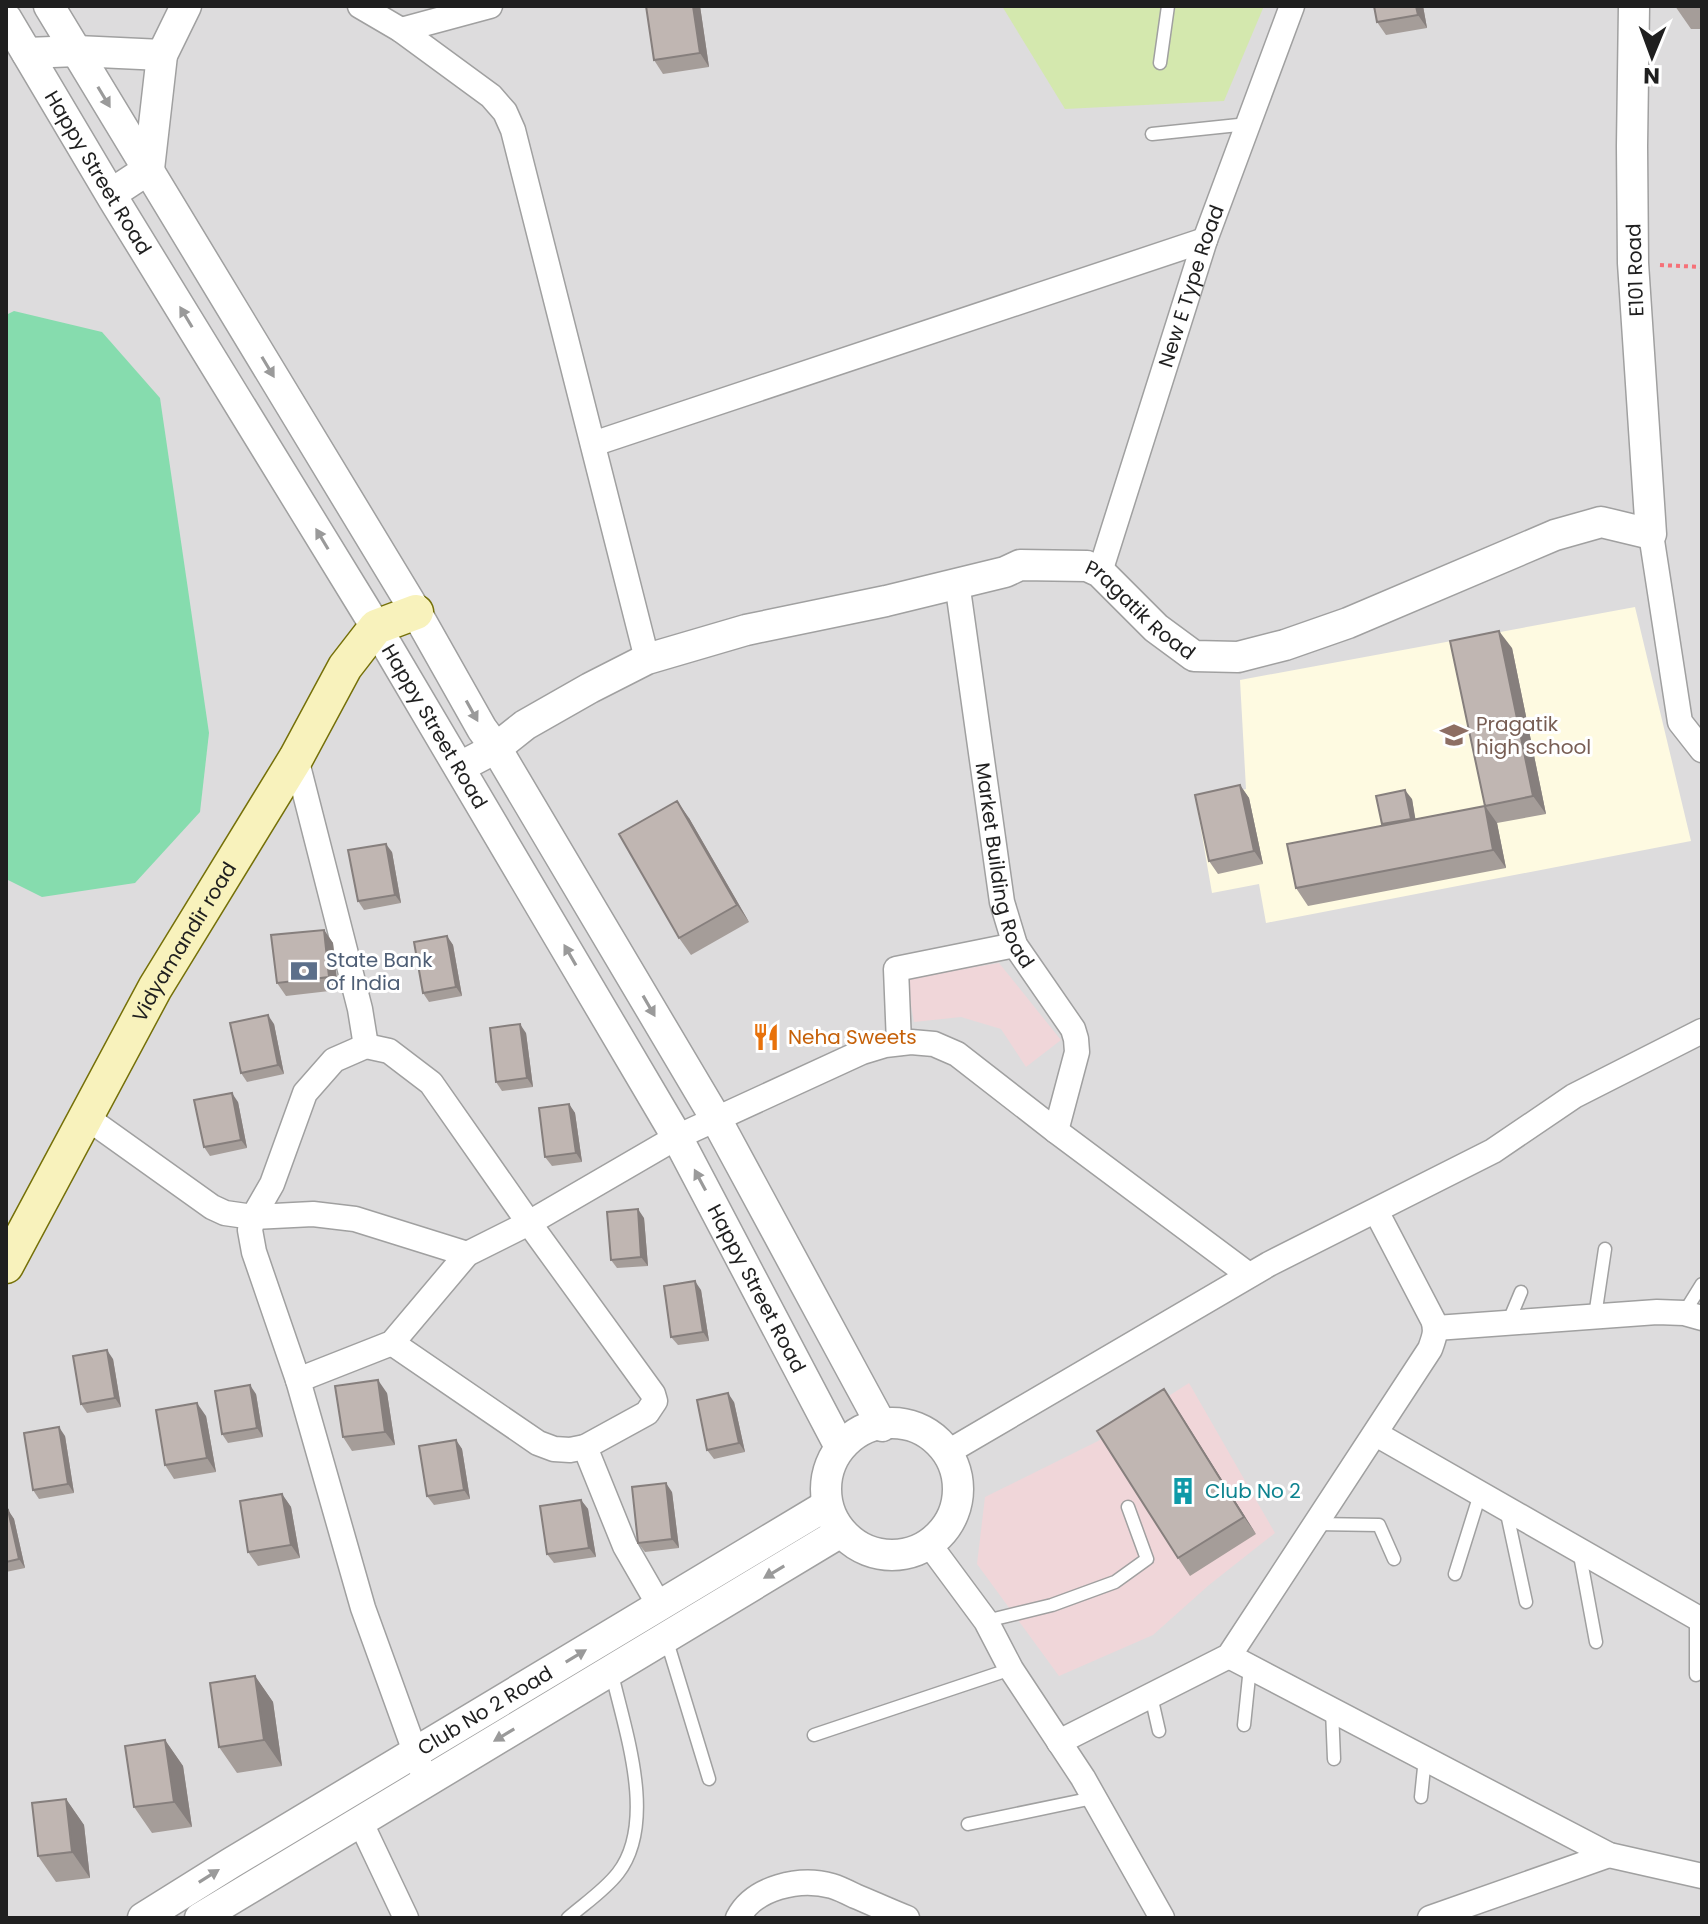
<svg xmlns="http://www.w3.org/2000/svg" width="1708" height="1924" font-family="Poppins,sans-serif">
	<rect width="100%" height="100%" fill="#f0ebe6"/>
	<path fill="#dddcdd" d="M6,6H1702V1918H6Z"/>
	<path fill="#f0d6d9" d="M999,963L1061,1040L1026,1067L1001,1029L961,1017L914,1022L906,978Z
		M1189,1383L1275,1533L1209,1585L1153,1635L1059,1676L977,1564L985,1497L1098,1441Z"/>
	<path fill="#fefae1" d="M1635,607L1691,841L1266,923L1259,884L1212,893L1196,801L1246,789L1240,680Z"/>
	<path fill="#d4e8ae" d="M1002,6H1264L1224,101L1065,109Z"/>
	<path fill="#86dcae" d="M14,311L102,332L160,398L209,733L200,812L135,883L42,897L6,879V315Z"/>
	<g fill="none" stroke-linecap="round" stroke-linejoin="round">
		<g stroke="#a0a0a0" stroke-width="15">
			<path id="service" d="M1160,63L1168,6
				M1152,134L1248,124
				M1684,1313L1702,1284
				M1595,1316L1605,1249
				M1508,1323L1521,1292
				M1506,1509L1526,1602
				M1316,1524L1379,1525L1394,1559
				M1579,1550L1596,1642
				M1455,1574L1480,1494
				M1696,1617V1675
				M986,1621L1052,1605L1115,1582L1147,1559L1128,1507
				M666,1638L709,1779
				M1151,1696L1159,1731
				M1332,1710L1334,1759
				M1244,1725L1250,1667
				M814,1735L1011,1669
				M1421,1797L1425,1758
				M968,1824L1093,1798
				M568,1918C584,1904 605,1890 618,1873C658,1821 624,1728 611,1670"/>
		</g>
		<g stroke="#a0a0a0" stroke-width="27">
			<g id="minor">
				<path d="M360,6L401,30L491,96L505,112L513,130L647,659"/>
				<path d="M401,30L490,6"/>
				<path d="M593,444L1205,240"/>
				<path d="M1651,534L1680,722L1702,750"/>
				<path id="s1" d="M1100,572L1205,240L1292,6"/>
				<path id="s2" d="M957,582L1002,902L1015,945L1073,1029L1076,1039L1077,1052L1056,1131"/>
				<path d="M296,758L360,1009L366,1046"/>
				<path d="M899,1043L896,969L1015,945"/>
				<path d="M86,1117L212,1207L225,1213L253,1217L313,1214L355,1219L467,1254"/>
				<path d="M1436,1328L1657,1312L1684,1313L1702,1318"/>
				<path d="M392,1343L538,1443L554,1449L570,1450L585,1447L647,1413L655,1401L653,1394L529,1223L431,1083L389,1051L366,1046L334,1060L305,1093L272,1184L253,1217L250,1230L254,1252L298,1380L363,1608L426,1782"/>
				<path d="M298,1380L392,1343L467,1254L529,1223L677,1137L862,1052L885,1045L911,1042L934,1044L957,1054L1056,1131L1249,1275"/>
				<path d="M1376,1434L1696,1617L1702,1619"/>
				<path d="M585,1447L625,1546L659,1605"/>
				<path d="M948,1452L1269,1264L1493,1151L1574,1096L1702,1031"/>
				<path d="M929,1544L986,1621L1011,1669L1083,1778L1162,1918"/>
				<path d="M1229,1656L1609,1855L1702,1876"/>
				<path d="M1059,1742L1229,1656L1430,1349C1434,1338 1437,1331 1433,1320L1376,1211"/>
				<path d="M360,1821L406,1918"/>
				<path d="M738,1918C754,1887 800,1877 832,1886C839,1888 847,1892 855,1896C872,1903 889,1911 907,1918"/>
				<path d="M1430,1918L1609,1855"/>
			</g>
		</g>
		<g stroke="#a0a0a0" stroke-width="33">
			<g id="tertiary">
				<path d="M49,6L416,612L482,729L496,748L716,1119L882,1426"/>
				<path id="s3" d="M6,18L114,200L376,627L677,1137L840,1447"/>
				<path d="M27,53L77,51L162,55"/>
				<path d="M111,194L149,169L162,55L186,6"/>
				<path id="s4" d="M460,767L496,748L525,725L590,688L647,659L746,630L886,601L1005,572L1020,565L1087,566L1100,572L1156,628L1194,656L1238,657L1285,645L1348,623L1555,535L1601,522L1651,534L1633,263L1632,146L1634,6"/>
				<circle cx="892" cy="1489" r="66"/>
				<path id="s5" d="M143,1918L231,1863L827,1505"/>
				<path d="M200,1918L841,1532"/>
			</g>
		</g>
		<g stroke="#757008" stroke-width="37">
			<g id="secondary">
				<path id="s6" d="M6,1266L155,988L296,758L345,667L376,627L416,612"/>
			</g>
		</g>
		<path stroke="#f67178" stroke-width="4" stroke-dasharray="4 4" stroke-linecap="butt" d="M1660,265L1702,267"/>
		<use href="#service" stroke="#fff" stroke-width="12"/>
		<use href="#minor" stroke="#fff" stroke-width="24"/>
		<use href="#tertiary" stroke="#fff" stroke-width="30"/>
		<use href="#secondary" stroke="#f8f2bc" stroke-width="34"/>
	</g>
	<path fill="#a59d99" d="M700,6L709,67L663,74L654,60Z
		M1423,6L1427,28L1386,35L1377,22Z
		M1675,6H1702V29H1691Z
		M1512,648L1546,814L1497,823L1506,868L1308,906L1296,888L1383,825L1382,824L1412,799L1415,819L1485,806Z
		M1240,785L1249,798L1263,864L1218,874L1209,861Z
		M689,818L749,922L691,955L679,938Z
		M392,852L401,903L364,910L358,901Z
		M324,930L333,943L338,990L286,996L277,983Z
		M447,936L453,945L462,996L429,1002L423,993Z
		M274,1024L284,1074L247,1082L241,1073Z
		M526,1033L533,1087L502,1091L496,1082Z
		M238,1102L247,1148L210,1156L204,1147Z
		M569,1104L575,1113L582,1162L552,1166L545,1157Z
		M644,1218L648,1266L617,1268L611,1260Z
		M701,1290L709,1341L678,1345L671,1337Z
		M113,1359L121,1407L87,1413L81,1404Z
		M1164,1389L1256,1534L1190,1576L1178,1558Z
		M387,1393L395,1445L352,1451L343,1437Z
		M256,1394L263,1437L228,1443L222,1434Z
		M734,1402L745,1452L714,1459L707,1450Z
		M206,1416L216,1472L174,1479L165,1465Z
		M65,1436L74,1493L39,1499L33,1490Z
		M456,1440L462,1449L470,1499L434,1505L427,1496Z
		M672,1492L679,1548L645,1552L638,1543Z
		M282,1494L291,1507L300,1558L258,1566L248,1552Z
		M581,1500L588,1509L596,1557L554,1563L547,1554Z
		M8,1510L14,1519L25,1568L6,1572V1511Z
		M255,1676L273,1702L282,1766L237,1773L219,1747Z
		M165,1740L183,1766L192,1827L152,1833L134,1807Z
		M66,1799L84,1825L90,1878L56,1882L38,1856Z"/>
	<path fill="#867f7d" d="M693,6H700L709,67L700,53Z
		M1416,6H1423L1427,28L1418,15Z
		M1499,631L1512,648L1546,814L1533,796Z
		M1240,785L1249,798L1263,864L1254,851Z
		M1405,790L1412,799L1417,828L1411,819Z
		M677,801L689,818L749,922L737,905Z
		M1485,806L1497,823L1506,868L1493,850Z
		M386,844L392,852L401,903L395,895Z
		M324,930L333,943L338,990L329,977Z
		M447,936L453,945L462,996L456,987Z
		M268,1015L274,1024L284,1074L278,1065Z
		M520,1024L526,1033L533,1087L527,1078Z
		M232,1093L238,1102L247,1148L241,1140Z
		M569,1104L575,1113L582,1162L576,1153Z
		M638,1209L644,1218L648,1266L641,1257Z
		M695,1281L701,1290L709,1341L703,1332Z
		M107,1350L113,1359L121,1407L115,1398Z
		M378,1380L387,1393L395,1445L385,1432Z
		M250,1385L256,1394L263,1437L257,1428Z
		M1164,1389L1176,1407L1256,1534L1244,1517Z
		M728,1393L734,1402L745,1452L739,1443Z
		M197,1403L206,1416L216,1472L207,1458Z
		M59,1427L65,1436L74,1493L68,1484Z
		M456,1440L462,1449L470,1499L464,1490Z
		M666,1483L672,1492L679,1548L672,1539Z
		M282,1494L291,1507L300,1558L291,1545Z
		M581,1500L588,1509L596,1557L589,1548Z
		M8,1510L14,1519L25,1568L19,1559Z
		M255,1676L273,1702L282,1766L264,1740Z
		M165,1740L183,1766L192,1827L174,1802Z
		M66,1799L84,1825L90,1878L72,1852Z"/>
	<path fill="#c0b6b2" stroke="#867f7d" stroke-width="2" d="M646,6H693L700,53L654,60Z
		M1374,6H1416L1418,15L1377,22Z
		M1499,631L1533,796L1485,806L1450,641Z
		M1240,785L1254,851L1209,861L1195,795Z
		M1405,790L1411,819L1382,824L1376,796Z
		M677,801L737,905L679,938L619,834Z
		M1485,806L1493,850L1296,888L1287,844Z
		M386,844L395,895L358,901L348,850Z
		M324,930L329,977L277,983L271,935Z
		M447,936L456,987L423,993L414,942Z
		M268,1015L278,1065L241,1073L230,1023Z
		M520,1024L527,1078L496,1082L490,1028Z
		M232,1093L241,1140L204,1147L194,1100Z
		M569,1104L576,1153L545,1157L539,1108Z
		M638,1209L641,1257L611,1260L607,1212Z
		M695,1281L703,1332L671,1337L664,1286Z
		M107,1350L115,1398L81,1404L73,1356Z
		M378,1380L385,1432L343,1437L335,1386Z
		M250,1385L257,1428L222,1434L215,1391Z
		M1164,1389L1244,1517L1178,1558L1097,1431Z
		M728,1393L739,1443L707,1450L697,1400Z
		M197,1403L207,1458L165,1465L156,1410Z
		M59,1427L68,1484L33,1490L24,1433Z
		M456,1440L464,1490L427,1496L419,1446Z
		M666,1483L672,1539L638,1543L632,1487Z
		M282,1494L291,1545L248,1552L240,1501Z
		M581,1500L589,1548L547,1554L540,1506Z
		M8,1510L19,1559L6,1562V1511Z
		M255,1676L264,1740L219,1747L210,1683Z
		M165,1740L174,1802L134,1807L125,1746Z
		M66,1799L72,1852L38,1856L32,1803Z"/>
	<defs><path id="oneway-solid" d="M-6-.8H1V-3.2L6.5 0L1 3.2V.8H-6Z" transform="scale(2)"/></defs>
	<g fill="#9a9a9a">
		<use href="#oneway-solid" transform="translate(104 97) rotate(59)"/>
		<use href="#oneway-solid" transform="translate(186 317) rotate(-121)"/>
		<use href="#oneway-solid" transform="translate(268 367) rotate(59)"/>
		<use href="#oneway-solid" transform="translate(322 539) rotate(-121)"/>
		<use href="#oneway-solid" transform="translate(472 711) rotate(61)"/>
		<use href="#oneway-solid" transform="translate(570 955) rotate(-120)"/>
		<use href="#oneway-solid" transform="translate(649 1006) rotate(60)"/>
		<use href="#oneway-solid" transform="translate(700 1180) rotate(-118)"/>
		<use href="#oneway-solid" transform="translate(774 1572) rotate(149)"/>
		<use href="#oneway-solid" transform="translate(576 1656) rotate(-31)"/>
		<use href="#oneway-solid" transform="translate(504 1735) rotate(149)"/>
		<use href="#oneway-solid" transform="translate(209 1876) rotate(-32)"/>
	</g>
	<defs>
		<g id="school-bare" transform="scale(2.16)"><path d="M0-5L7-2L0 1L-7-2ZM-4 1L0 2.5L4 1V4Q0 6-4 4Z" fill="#8d6e63" stroke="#fff" stroke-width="2.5" paint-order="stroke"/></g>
		<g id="bank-bare" transform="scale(2.16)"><path d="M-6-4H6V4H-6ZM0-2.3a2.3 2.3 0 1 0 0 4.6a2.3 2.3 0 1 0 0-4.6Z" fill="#5c6f8a" stroke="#fff" stroke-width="2.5" paint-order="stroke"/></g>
		<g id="restaurant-bare" transform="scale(2.16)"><path d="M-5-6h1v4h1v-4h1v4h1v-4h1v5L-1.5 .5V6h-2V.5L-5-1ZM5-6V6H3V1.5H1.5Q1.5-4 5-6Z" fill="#e8710a" stroke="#fff" stroke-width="2.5" paint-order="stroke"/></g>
		<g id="building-bare" transform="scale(2.16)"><path d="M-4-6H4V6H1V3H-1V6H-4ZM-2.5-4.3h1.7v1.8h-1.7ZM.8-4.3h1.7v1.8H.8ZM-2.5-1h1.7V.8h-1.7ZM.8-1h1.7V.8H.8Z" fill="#0f9aa8" stroke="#fff" stroke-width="2.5" paint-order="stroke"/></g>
	</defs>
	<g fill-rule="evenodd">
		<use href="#school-bare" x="1454" y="735"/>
		<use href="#bank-bare" x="304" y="971"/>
		<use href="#restaurant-bare" x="766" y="1037"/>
		<use href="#building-bare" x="1183" y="1491"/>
	</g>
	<g text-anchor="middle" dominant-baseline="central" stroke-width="6" stroke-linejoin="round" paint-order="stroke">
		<g font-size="20" fill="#1f1f1f" stroke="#fff">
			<text stroke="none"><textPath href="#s3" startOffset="180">Happy Street Road</textPath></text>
			<text transform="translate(1635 270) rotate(-92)">E101 Road</text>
			<text stroke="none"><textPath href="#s1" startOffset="300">New E Type Road</textPath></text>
			<text stroke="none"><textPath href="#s4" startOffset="738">Pragatik Road</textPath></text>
			<text stroke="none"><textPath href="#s3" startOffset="828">Happy Street Road</textPath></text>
			<text stroke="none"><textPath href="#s2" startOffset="288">Market Building Road</textPath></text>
			<text stroke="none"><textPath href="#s6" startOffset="370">Vidyamandir road</textPath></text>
			<text stroke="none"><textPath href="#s3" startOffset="1476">Happy Street Road</textPath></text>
			<text stroke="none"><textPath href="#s5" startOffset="400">Club No 2 Road</textPath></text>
		</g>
		<g font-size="20" fill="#785e54" stroke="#fff" text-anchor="start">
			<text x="1476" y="724">Pragatik<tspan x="1476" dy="23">high school</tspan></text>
		</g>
		<g font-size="20" fill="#4e5e75" stroke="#fff" text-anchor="start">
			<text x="326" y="960">State Bank<tspan x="326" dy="23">of India</tspan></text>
		</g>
		<g font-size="20" fill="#c56008" stroke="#fff" text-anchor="start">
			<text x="788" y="1037">Neha Sweets</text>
		</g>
		<g font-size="20" fill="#0d838f" stroke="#fff" text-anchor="start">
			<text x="1205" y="1491">Club No 2</text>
		</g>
	</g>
	<rect width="1708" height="1924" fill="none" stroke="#1f1f1f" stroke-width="16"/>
	<g transform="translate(1652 56) rotate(181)" stroke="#ffffff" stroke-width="6" paint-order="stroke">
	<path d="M0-6L14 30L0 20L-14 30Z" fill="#1f1f1f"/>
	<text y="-12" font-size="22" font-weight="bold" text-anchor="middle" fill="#1f1f1f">N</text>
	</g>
</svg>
